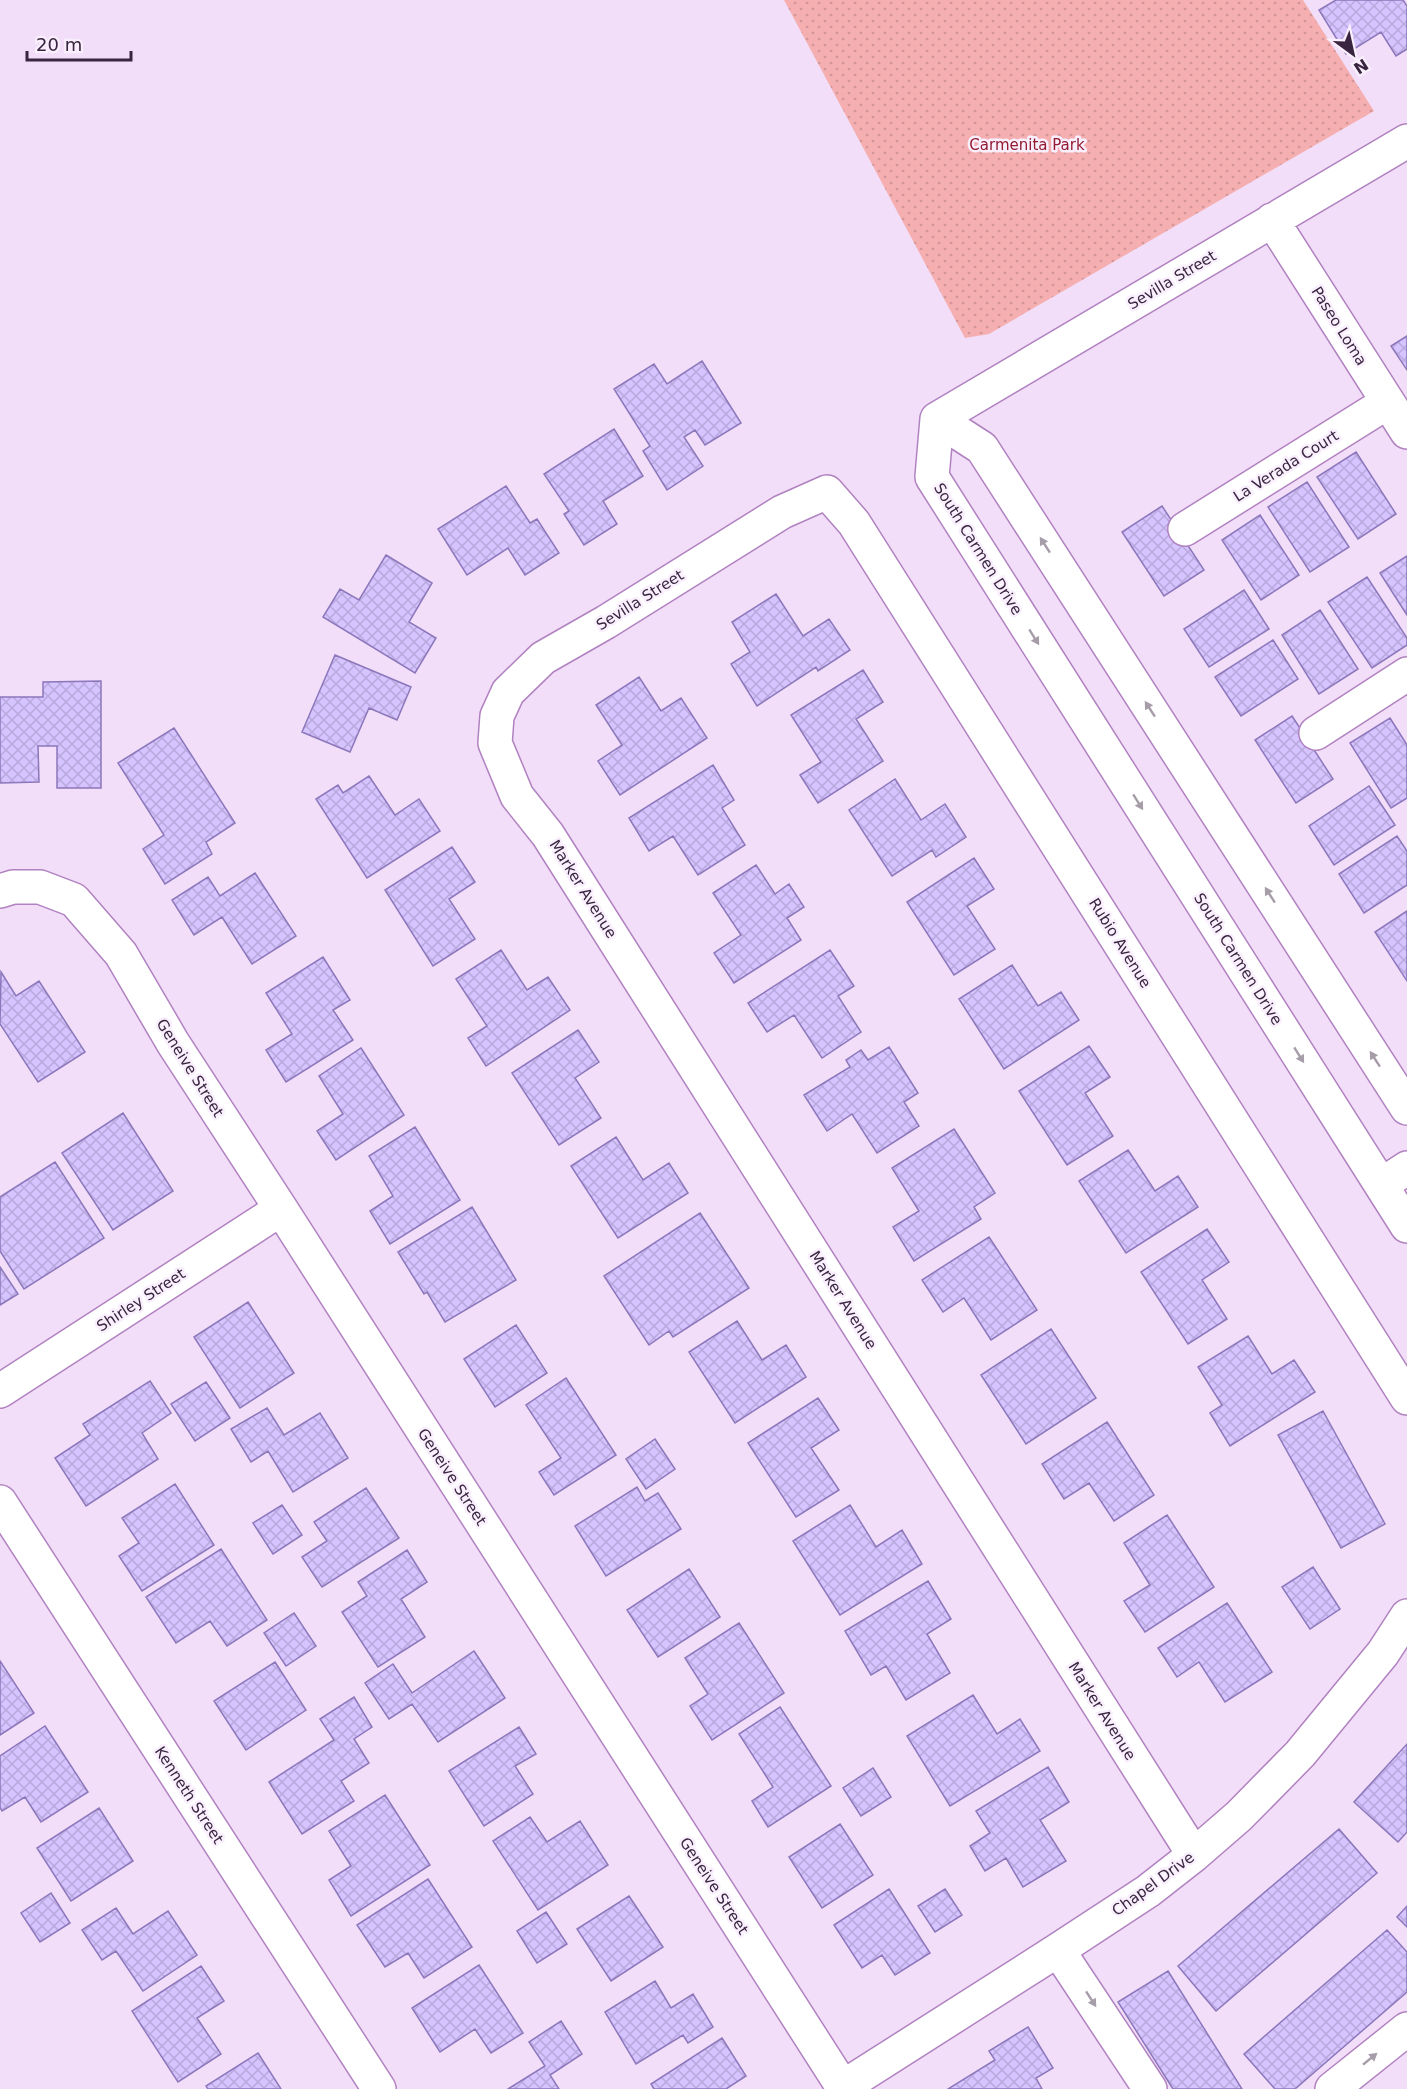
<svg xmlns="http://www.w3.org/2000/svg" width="1407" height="2089" font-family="'DejaVu Sans',sans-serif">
	<defs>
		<pattern id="park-dots" width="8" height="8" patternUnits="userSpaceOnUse" patternTransform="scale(1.5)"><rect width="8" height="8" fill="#f5afb0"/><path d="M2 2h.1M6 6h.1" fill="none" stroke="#d39698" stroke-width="1.8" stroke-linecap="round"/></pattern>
		<pattern id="building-cross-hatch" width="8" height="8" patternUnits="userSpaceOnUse" patternTransform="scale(1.5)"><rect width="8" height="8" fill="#d5c4ff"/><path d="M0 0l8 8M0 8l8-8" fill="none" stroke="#b8a8dc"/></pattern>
	</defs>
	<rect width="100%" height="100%" fill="#f2def9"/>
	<path fill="url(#park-dots)" d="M784,0H1303L1374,111L989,334L965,338Z"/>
	<path fill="url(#building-cross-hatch)" stroke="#8c77bb" stroke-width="1.5" d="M1336,0H1403L1407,6V49L1396,56L1381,32L1346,54L1319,10Z
		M1407,336V370L1391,346Z
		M702,361L741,423L705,445L695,430L684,437L703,466L667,490L643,451L650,446L614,389L654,364L667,384Z
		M614,429L643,476L603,501L617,524L584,545L564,514L569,511L544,474Z
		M1356,452L1396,514L1358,539L1317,477Z
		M1307,482L1349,547L1310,572L1268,507Z
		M506,486L530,523L537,519L559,553L525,575L508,548L467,575L438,529Z
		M1162,506L1204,570L1164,596L1122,532Z
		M1260,515L1299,575L1261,600L1222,540Z
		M386,555L432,583L409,622L436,638L415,673L323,617L340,589L359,600Z
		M1407,556V615L1380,573Z
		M1367,577L1407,638V645L1372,668L1328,602Z
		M1244,590L1269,629L1209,667L1184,629Z
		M776,594L803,636L829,619L850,650L818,671L816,667L757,706L731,664L750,652L732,622Z
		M1320,610L1358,669L1319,694L1282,635Z
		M1273,640L1298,679L1241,716L1215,677Z
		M335,655L411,687L397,720L369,708L350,752L302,732Z
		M863,670L883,702L856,719L883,761L818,803L800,775L821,762L791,715Z
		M639,677L661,711L681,698L707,738L620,795L598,761L622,745L596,705Z
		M101,681V788H57V746H38L39,782L0,783V697H43V682Z
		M1292,716L1333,779L1296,803L1255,740Z
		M1390,718L1407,745V798L1391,808L1350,743Z
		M174,728L235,823L206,842L212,854L165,884L143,849L164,835L118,763Z
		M713,765L734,800L722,808L745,845L698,875L673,836L649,851L629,818Z
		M369,776L395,815L419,799L440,831L367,878L316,799L338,785L343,793Z
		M895,779L921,820L945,804L966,837L936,857L932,850L892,876L849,810Z
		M1369,786L1395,825L1334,865L1309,826Z
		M1397,836L1407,851V885L1364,913L1339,874Z
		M452,847L475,882L449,899L475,939L433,966L385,890Z
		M974,858L994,889L967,906L995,949L954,975L907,902Z
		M756,865L775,894L789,884L804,907L787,918L801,940L734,983L714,953L741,935L713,893Z
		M255,873L296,936L252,964L222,917L194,935L172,900L208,877L220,896Z
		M1407,911V981L1375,932Z
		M501,950L527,990L548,977L570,1010L486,1066L468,1038L487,1026L456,979Z
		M830,950L854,986L838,996L861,1032L822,1058L794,1015L767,1032L748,1003Z
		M323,957L350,1000L333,1010L353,1040L286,1082L266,1050L292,1034L266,993Z
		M1012,965L1038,1006L1061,992L1079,1020L1004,1069L959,999Z
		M1,972L16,996L39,981L85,1052L38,1082L0,1024Z
		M578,1030L599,1062L575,1078L601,1118L559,1145L512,1073Z
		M1089,1046L1110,1077L1085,1093L1113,1136L1067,1165L1019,1091Z
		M889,1047L918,1093L904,1102L919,1126L877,1153L852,1114L827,1131L804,1095L850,1067L846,1060L861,1050L868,1060Z
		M361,1048L404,1115L336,1160L317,1131L343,1114L319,1076Z
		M123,1113L173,1191L113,1230L62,1153Z
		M415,1127L460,1200L390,1244L370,1211L393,1196L369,1156Z
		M954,1129L995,1193L974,1207L981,1219L914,1261L893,1227L919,1211L892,1168Z
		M616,1137L643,1180L669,1163L688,1193L618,1238L571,1166Z
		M1128,1150L1155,1191L1178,1176L1198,1207L1126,1253L1079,1181Z
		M55,1162L104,1238L24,1289L0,1251V1197Z
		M472,1207L516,1280L445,1322L427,1292L424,1294L398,1252Z
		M700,1213L749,1288L673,1337L669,1331L649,1345L604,1276Z
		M1207,1229L1229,1262L1202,1280L1227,1319L1188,1344L1141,1272Z
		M989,1237L1037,1310L991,1340L964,1298L943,1312L922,1280Z
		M0,1267L18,1294L0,1305Z
		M248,1302L294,1373L240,1408L194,1337Z
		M737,1321L762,1360L786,1345L806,1377L735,1423L689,1352Z
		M516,1325L547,1373L495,1407L464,1359Z
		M1051,1329L1096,1398L1026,1444L981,1375Z
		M1248,1336L1272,1374L1294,1360L1315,1392L1230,1446L1210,1413L1222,1405L1198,1367Z
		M566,1378L616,1455L554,1495L539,1472L561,1458L526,1405Z
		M150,1381L171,1413L142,1433L158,1459L86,1506L55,1458L90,1435L83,1424Z
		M206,1382L230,1418L195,1441L171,1404Z
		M818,1398L839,1430L811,1448L839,1490L796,1517L748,1443Z
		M267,1408L284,1435L320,1413L348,1458L293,1492L268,1451L251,1462L231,1429Z
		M1323,1411L1385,1524L1341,1548L1278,1435Z
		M1107,1422L1154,1495L1114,1521L1089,1483L1064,1499L1042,1464Z
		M655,1439L675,1469L646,1489L626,1459Z
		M175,1484L214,1545L142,1591L119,1556L139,1543L122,1518Z
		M637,1487L645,1501L658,1493L681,1529L606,1576L575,1526Z
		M366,1488L399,1538L322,1587L302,1557L327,1541L314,1522Z
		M282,1505L302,1535L273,1554L253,1523Z
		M850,1505L876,1547L902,1530L922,1564L840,1615L793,1541Z
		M1167,1515L1214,1587L1145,1632L1124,1601L1150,1585L1124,1543Z
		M221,1549L267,1620L227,1646L210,1621L176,1643L146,1597Z
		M407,1550L427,1582L401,1599L425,1637L378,1667L342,1612L367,1596L358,1582Z
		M1313,1567L1340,1609L1310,1629L1282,1587Z
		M689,1569L720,1617L658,1657L627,1610Z
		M928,1581L951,1619L927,1634L950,1673L906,1700L886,1666L871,1675L845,1631Z
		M1227,1603L1272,1672L1225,1702L1199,1662L1177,1677L1158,1648Z
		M294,1613L316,1646L286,1666L264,1633Z
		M739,1623L784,1693L712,1740L690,1706L708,1694L685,1658Z
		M474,1651L505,1698L438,1742L412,1704L389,1719L365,1683L393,1664L412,1693Z
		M0,1661L34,1713L0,1735Z
		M275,1662L306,1710L246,1750L214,1701Z
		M973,1695L997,1734L1020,1719L1040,1751L950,1806L907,1736Z
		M354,1697L372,1727L354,1739L369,1763L341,1781L354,1801L302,1834L269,1782L334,1740L320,1719Z
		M780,1707L831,1786L768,1827L752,1801L773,1787L739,1734Z
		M45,1726L88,1792L41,1822L25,1797L2,1811L0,1807V1756Z
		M519,1727L536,1754L515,1766L533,1794L484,1826L449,1771Z
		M1407,1744V1832L1398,1842L1354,1802Z
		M1048,1767L1069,1802L1040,1820L1066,1861L1023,1887L1006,1858L985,1871L970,1846L990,1833L976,1811Z
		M873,1768L891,1797L861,1816L843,1788Z
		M385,1795L430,1865L351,1916L329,1880L351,1866L329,1831Z
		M99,1808L133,1861L71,1901L37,1848Z
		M530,1817L547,1842L580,1821L608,1865L538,1910L493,1841Z
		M840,1824L873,1875L822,1908L789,1857Z
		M1339,1829L1377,1873L1216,2011L1178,1966Z
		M428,1879L472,1947L424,1978L408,1953L385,1967L357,1925Z
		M889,1889L930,1953L895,1975L882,1955L862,1968L834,1925Z
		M945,1889L962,1915L935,1932L918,1906Z
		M51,1893L70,1923L40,1942L21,1913Z
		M629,1896L663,1947L611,1981L577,1929Z
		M1407,1906V1927L1397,1917Z
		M116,1908L133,1934L168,1911L197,1955L143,1991L116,1951L102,1960L82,1930Z
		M546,1912L567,1944L537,1963L517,1931Z
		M1387,1930L1407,1952V1992L1295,2089H1275L1244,2054Z
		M479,1965L523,2033L491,2053L475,2029L440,2052L412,2008Z
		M201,1966L224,2001L197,2018L221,2054L178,2082L132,2011Z
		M1168,1971L1242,2089H1173L1118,2002Z
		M655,1981L671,2008L693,1994L713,2027L688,2043L683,2035L636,2064L605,2012Z
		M561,2021L582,2054L550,2075L559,2089H508L545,2066L529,2042Z
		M1028,2027L1053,2068L1036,2078L1042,2089H948L995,2060L989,2051Z
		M722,2038L746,2076L726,2089H654L651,2084Z
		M258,2053L281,2089H208L206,2086Z"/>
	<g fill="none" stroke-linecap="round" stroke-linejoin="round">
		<g stroke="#b182c0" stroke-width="36">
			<path id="minor" d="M1272,220L1407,432
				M937,419L932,477L1407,1226
				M937,419L982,448L1407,1108
				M937,419L1407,141
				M1185,529L1388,402
				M1316,733L1407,674
				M0,891L13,887H40L74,900L121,954L173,1043L281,1209L844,2089
				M1381,1185L1407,1168
				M0,1391L281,1209
				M0,1502L379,2089
				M1194,1855L548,835L517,796L495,743L497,716L508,692L543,658L606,622L782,512L827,492L854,523L1407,1398
				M1058,1950L1150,2089
				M843,2087L1058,1950L1148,1891L1194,1855L1239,1816L1300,1754L1383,1653L1407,1616
				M1332,2089L1407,2029"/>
		</g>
		<use href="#minor" stroke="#fff" stroke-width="33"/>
	</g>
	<defs><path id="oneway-solid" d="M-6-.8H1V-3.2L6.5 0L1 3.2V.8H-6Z" transform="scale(1.5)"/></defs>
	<g fill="#a69da9">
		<use href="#oneway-solid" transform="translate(1045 545) rotate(-123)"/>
		<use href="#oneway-solid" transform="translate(1034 637) rotate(58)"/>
		<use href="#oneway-solid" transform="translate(1150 709) rotate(-123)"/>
		<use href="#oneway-solid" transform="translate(1138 802) rotate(58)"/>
		<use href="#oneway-solid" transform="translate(1270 895) rotate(-123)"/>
		<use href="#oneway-solid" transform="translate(1299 1055) rotate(58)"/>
		<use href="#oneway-solid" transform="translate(1375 1059) rotate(-123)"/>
		<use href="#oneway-solid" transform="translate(1091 1999) rotate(57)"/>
		<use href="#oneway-solid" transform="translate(1370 2059) rotate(-39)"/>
	</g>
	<g text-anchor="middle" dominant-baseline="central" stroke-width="5" stroke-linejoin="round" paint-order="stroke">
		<g font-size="15" fill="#931b30" stroke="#f9effd">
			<text x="1027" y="145">Carmenita Park</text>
		</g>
		<g font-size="15" fill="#39253f" stroke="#f9effd">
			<text transform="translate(1172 280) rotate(-31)">Sevilla Street</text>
			<text transform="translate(1339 326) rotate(58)">Paseo Loma</text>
			<text transform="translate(1286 466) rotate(-32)">La Verada Court</text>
			<text transform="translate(978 549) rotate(58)">South Carmen Drive</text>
			<text transform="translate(640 600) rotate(-32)">Sevilla Street</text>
			<text transform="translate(583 889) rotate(58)">Marker Avenue</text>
			<text transform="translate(1120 943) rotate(58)">Rubio Avenue</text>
			<text transform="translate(1238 959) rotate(58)">South Carmen Drive</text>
			<text transform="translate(190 1068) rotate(58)">Geneive Street</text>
			<text transform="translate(141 1300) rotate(-33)">Shirley Street</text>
			<text transform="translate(843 1300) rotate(58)">Marker Avenue</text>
			<text transform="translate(452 1477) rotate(57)">Geneive Street</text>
			<text transform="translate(1102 1711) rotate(58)">Marker Avenue</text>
			<text transform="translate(189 1795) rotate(57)">Kenneth Street</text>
			<text transform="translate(1153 1884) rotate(-36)">Chapel Drive</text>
			<text transform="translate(714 1886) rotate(57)">Geneive Street</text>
		</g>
	</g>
	<g transform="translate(1353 54) rotate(147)" stroke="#f9effd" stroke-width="4.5" paint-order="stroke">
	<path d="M0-4.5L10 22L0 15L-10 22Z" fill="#39253f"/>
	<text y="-9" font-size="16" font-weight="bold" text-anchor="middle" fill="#39253f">N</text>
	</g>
	<path d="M27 51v9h104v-9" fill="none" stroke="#39253f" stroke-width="3"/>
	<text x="36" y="51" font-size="18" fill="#39253f" stroke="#f9effd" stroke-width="4.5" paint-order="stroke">20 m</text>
</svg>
